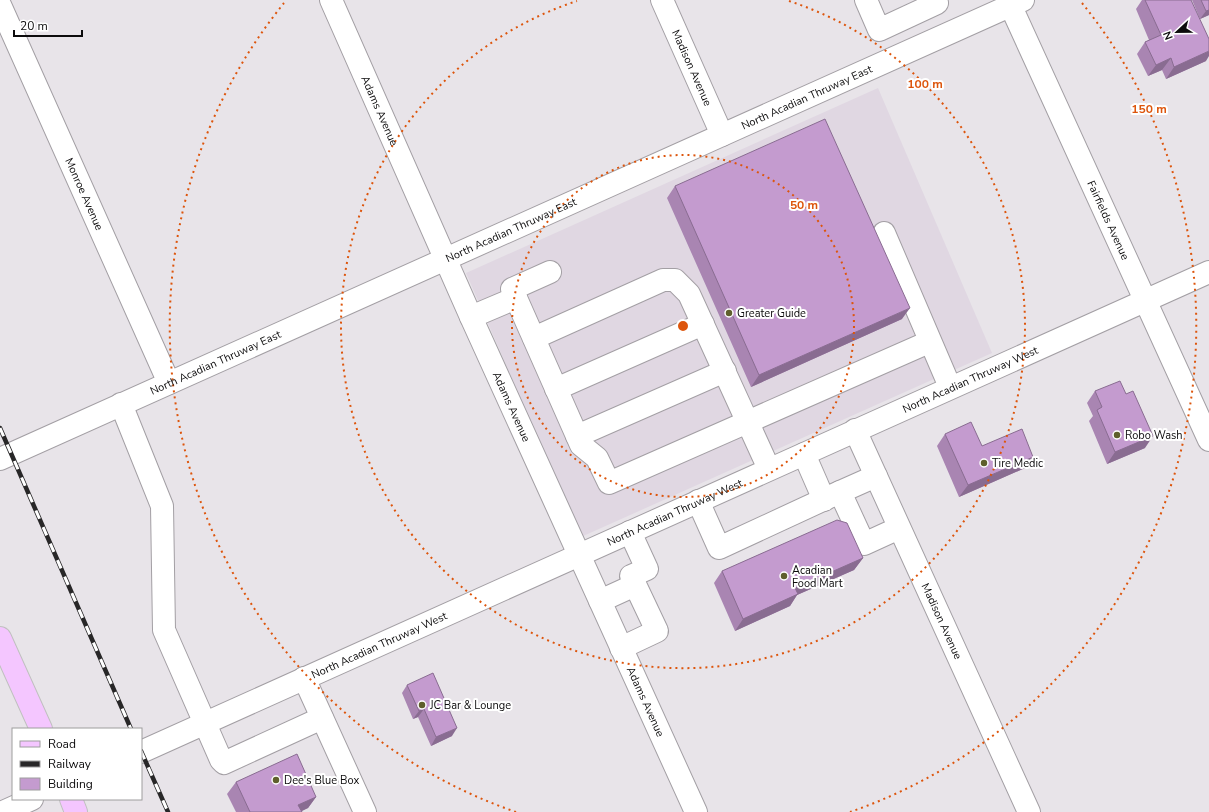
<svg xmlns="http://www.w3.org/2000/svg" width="1209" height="812" font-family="'Nunito Sans',sans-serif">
	<rect width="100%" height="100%" fill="#e8e4e9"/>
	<path fill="#e0d7e2" d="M878,88L992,353L581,537L466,273Z"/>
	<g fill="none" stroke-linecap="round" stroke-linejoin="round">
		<g stroke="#a39fa4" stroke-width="24">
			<g id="minor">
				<path id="s1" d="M331,0L471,317L696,812"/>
				<path id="s2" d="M662,0L722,135"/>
				<path d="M866,0L879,30L937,3L935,0"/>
				<path id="s3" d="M1008,0L1209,440"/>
				<path id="s4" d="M0,5L169,383"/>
				<path d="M884,233L950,387"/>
				<path d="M550,272L512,289L581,445L597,458L609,483L929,342"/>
				<path d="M471,317L516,298"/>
				<path d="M534,338L663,280H675L689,294L769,469"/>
				<path d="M556,389L703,324"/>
				<path d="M121,404L162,506L164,630L221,760L224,763L322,718"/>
				<path id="s5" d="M855,430L1029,812"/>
				<path d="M577,436L725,371"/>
				<path d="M804,454L824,500"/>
				<path id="s6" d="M0,459L1023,0"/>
				<path d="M840,492L876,476"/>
				<path d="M698,501L719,548L840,492L864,544L899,528"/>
				<path d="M600,601L635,585"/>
				<path d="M621,648L657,631L631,576L647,569L630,532"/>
				<path d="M304,678L365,812"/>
				<path id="s7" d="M141,752L1209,272"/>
				<path d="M3,812L32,799"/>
			</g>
		</g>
		<g stroke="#c0c0c0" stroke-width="24">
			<path id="major" d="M0,638L41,729
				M71,799L76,812"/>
		</g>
		<use href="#minor" stroke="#fff" stroke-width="22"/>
		<use href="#major" stroke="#f4c6ff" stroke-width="22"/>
		<g stroke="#282728" stroke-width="4.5">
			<path id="rail" d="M0,428L131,729
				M141,751L168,812"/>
		</g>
		<use href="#rail" stroke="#fff" stroke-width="3" stroke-dasharray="9" stroke-linecap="butt"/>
	</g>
	<path fill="#a985b2" d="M1142,0H1191L1206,61L1166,79L1162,70L1148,76L1137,54L1145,42L1149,40L1136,9Z
		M1192,0H1209V15L1200,19Z
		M675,186L902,319L751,387L667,198Z
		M1095,391L1145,448L1107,464L1089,421L1093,416L1087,403Z
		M945,434L982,446L1025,468L959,497L937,446Z
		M863,558L854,570L797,595L790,606L735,631L714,583L722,571Z
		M407,685L452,736L431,746L418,717L413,719L402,693Z
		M236,782L316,797L308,808L301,811L302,812H236L227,794Z"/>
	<path fill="#896c91" d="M1209,10V15L1200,19L1206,11Z
		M1209,51V56L1206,61L1166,79L1174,67Z
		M1171,58L1162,70L1148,76L1156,65Z
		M910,308L902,319L751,387L759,375Z
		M1153,436L1145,448L1107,464L1115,452Z
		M1033,457L1025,468L959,497L968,485Z
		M863,558L854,570L797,595L790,606L735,631L743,619L795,588Z
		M424,709L418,717L413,719L419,711Z
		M457,728L452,736L431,746L436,737Z
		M316,797L308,808L300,812L298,805Z"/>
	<path fill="#c49bcf" stroke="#896c91" d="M1145,0H1191L1209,39V51L1174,67L1171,58L1156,65L1145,42L1161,35Z
		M1201,0H1209V10L1206,11Z
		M825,119L910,308L759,375L675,186Z
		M1120,381L1126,394L1133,391L1153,436L1115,452L1097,410L1102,407L1095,391Z
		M971,422L982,446L1022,429L1033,457L968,485L945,434Z
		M837,520L847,523L863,558L795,588L798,594L743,619L722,571Z
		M433,673L457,728L436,737L424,709L419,711L407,685Z
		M297,754L316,797L298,805L302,812H250L236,782Z"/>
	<g fill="none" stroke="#dd550c" stroke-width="2" stroke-dasharray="2 4">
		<circle cx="683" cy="326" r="171"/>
		<path d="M789 1A342 342 0 1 1 577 1"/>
		<path d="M516 812A514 514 0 0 1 284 3M1082 3A514 514 0 0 1 850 812"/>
	</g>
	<g fill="#5f5f2c" stroke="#fff" stroke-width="1.5">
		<circle cx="729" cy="313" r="4"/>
		<circle cx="1117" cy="435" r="4"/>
		<circle cx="984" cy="463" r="4"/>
		<circle cx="784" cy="576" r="4"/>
		<circle cx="422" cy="705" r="4"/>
		<circle cx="276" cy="780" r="4"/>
	</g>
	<g text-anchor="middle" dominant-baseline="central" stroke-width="4" stroke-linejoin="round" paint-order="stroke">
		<g font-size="11" fill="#0c0b0c" stroke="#fff">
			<text stroke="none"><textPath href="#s2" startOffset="74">Madison Avenue</textPath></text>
			<text stroke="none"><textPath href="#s6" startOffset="884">North Acadian Thruway East</textPath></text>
			<text stroke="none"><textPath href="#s1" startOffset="121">Adams Avenue</textPath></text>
			<text stroke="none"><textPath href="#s4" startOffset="207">Monroe Avenue</textPath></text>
			<text stroke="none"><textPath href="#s3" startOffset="242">Fairfields Avenue</textPath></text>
			<text stroke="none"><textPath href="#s6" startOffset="560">North Acadian Thruway East</textPath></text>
			<text stroke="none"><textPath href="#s6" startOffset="236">North Acadian Thruway East</textPath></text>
			<text stroke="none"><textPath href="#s7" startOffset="909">North Acadian Thruway West</textPath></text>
			<text stroke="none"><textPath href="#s1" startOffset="445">Adams Avenue</textPath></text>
			<text stroke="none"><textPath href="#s7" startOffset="585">North Acadian Thruway West</textPath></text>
			<text stroke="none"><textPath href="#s5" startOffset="210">Madison Avenue</textPath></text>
			<text stroke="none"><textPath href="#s7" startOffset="261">North Acadian Thruway West</textPath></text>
			<text stroke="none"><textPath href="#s1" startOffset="769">Adams Avenue</textPath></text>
		</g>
		<g font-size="11" fill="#0c0b0c" stroke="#fff" text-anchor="start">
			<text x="737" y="313">Greater Guide</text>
			<text x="1125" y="435">Robo Wash</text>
			<text x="992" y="463">Tire Medic</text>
			<text x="792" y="570">Acadian<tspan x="792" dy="13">Food Mart</tspan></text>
			<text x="430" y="705">JC Bar &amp; Lounge</text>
			<text x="284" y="780">Dee's Blue Box</text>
		</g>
	</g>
	<circle cx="683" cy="326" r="6" fill="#dd550c" stroke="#fff" stroke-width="2"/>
	<g font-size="12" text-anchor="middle" font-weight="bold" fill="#dd550c" stroke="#fff" stroke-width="4" stroke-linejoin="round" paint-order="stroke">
		<text x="925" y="88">100 m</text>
		<text x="1149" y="113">150 m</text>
		<text x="804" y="209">50 m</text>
	</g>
	<rect x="12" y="728" width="130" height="72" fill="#ffffff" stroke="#9e9d9e"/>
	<rect x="20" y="741" width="20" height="6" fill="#f4c6ff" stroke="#9e9d9e"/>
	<text x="48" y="748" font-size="12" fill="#0c0b0c">Road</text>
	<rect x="20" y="761" width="20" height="6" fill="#282728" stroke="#9e9d9e"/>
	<text x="48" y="768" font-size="12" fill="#0c0b0c">Railway</text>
	<rect x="20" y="778" width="20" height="12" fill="#c49bcf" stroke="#9e9d9e"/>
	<text x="48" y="788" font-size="12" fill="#0c0b0c">Building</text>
	<g transform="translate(1177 32) rotate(248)" stroke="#ffffff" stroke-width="3" paint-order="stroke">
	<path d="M0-3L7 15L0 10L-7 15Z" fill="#0c0b0c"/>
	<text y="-6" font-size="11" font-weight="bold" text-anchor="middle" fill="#0c0b0c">N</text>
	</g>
	<path d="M14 30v6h68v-6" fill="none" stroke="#0c0b0c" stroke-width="2"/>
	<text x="20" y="30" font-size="12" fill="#0c0b0c" stroke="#ffffff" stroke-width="3" paint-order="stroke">20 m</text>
</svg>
